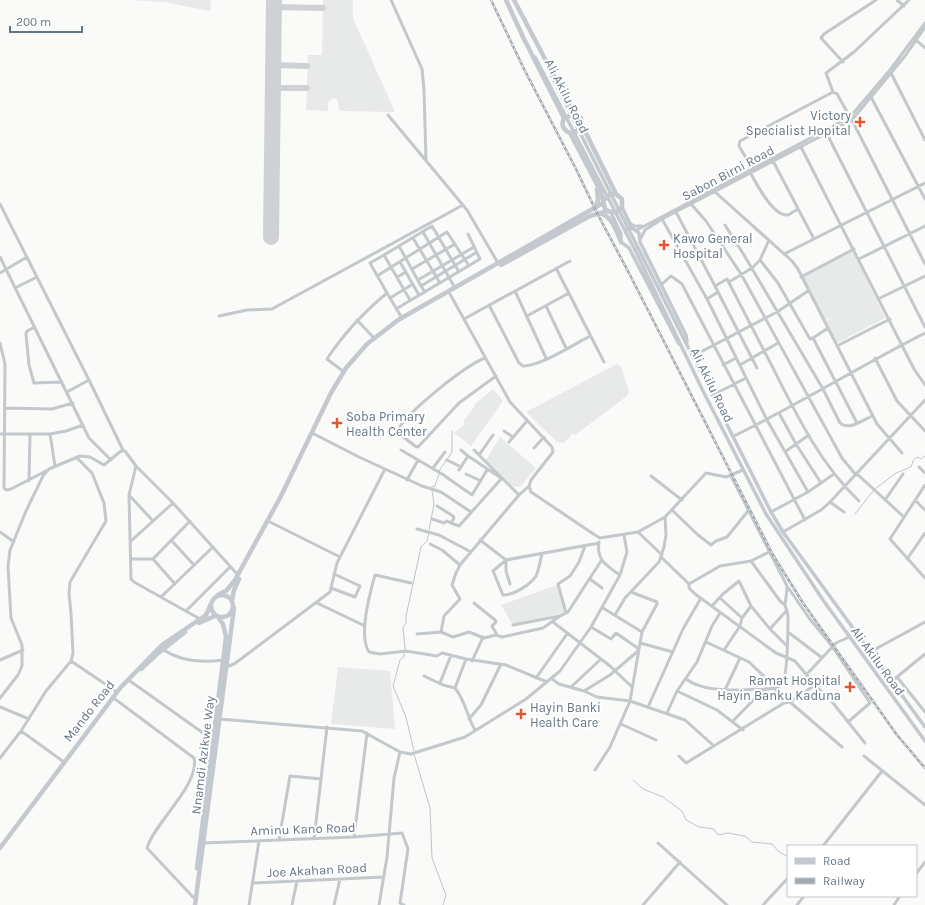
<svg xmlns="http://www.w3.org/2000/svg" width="925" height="905" font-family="Karla,sans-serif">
	<rect width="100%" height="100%" fill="#fafaf8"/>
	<path fill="#e8e9e9" d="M128,0H211L210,11L164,2Z
		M323,0H353V18L395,112L340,111L337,99L334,98L328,102V111L306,110L308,55H322Z
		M853,251L885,318L837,343L825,322L832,318L825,320L803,277Z
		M617,364L621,367L629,391L627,396L575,435L573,433L564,443L557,442L526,412Z
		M493,389L503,401L471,446L454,433L464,425V420L475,406L474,405Z
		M500,437L536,468L520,487H514L486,460Z
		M557,585L564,613L512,624L501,605Z
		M338,667L390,671L395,729L331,724Z"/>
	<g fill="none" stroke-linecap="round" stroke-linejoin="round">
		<path stroke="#bbc7cb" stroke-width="1" d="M439,471L452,452V431
			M431,487L435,486L439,474
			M875,489L896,473L911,467L913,461L917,457L921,459L925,456
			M855,514L873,491
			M429,530L434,504L432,490
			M405,649L403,627L406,623V616L421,547L427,541L429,533
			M404,652V657L400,660L393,686L406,717L414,751
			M414,754L430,808L432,858L446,895L443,905
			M633,780L643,789L663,797L682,811L686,820L699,827L714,829L718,835L728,833L745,836L752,842L772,844L779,852L788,857"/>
		<path stroke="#ced2d4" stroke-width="6" d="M274,7L323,8
			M273,65L307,66
			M273,88H307"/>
		<path stroke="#ced2d4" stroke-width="16" d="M271,237L274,0"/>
		<path stroke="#c3c8cc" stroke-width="3" d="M391,0L422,69L424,90L426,161
			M897,0L904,6
			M916,40L925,48
			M843,62L821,38L824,34L876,0
			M891,73L925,140
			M833,92L826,73L854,52L909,0
			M871,97L925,199
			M388,115L467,210L498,263
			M852,120L925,264
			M826,132L925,327
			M801,147L914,369L925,385
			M773,161L814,239
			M752,168L739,146L740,141L833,92L837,94L850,117
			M750,172C756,183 773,217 788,215L798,209
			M714,191L792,261L798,269L877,424L902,453
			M0,204L89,380
			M691,204L706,221L741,274L842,458L856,475
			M676,212L715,286
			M662,219L707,299L767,420L808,492
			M631,224L634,226H642
			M725,225L744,255L823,389L840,423C849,431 863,420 872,416
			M637,230L850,117L890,70L925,23
			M423,232L455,288
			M413,238L440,283
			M641,238L645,230L662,219L852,120L905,56L925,27
			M399,246L421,286
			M784,254L925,183
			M384,255L370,263L387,293
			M0,257L89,438L111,460
			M859,259L925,226
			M760,260L778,283L810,339L813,338
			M400,262L419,295
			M556,268L604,362
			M412,269L455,244
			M0,273L27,257
			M377,276L447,232L469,266
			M397,277L406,272
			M801,277L854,249
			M418,280L474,247
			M729,282L752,268L760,260L769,240
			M661,285L671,276L682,284L805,520
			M15,288L37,277
			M515,291L546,358
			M425,292L421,286L477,252
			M718,292L757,368
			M450,294L510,402L552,447L553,452L531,480L529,486L531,492L595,535L600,538L638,532L665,517L706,473L726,477L743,470
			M390,298L413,284
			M707,299L718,292L715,286L727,279C742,308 757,337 772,366C796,414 820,464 859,501
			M878,299L925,276
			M410,300L384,255L432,226L459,272
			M489,305L519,363L523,366C541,366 573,345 590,336
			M546,306L566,348
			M396,309L480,259L468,234
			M219,316L247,310L272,309L463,205
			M527,316L569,293
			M464,319L570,261
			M357,320L374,338
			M35,327L27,331L26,334L29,365L34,383L62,382
			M828,328L813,338L857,423
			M0,343L5,364L4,488L6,490L11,489L46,471
			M837,346L890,319
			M693,356L777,312L808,291
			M485,358C466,365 404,414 397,432L415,446L418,447L459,403L496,376
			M875,358L897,401L925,431
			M723,365L736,358
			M740,365L778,343
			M344,372L327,359C344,333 364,312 387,293L402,318
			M67,392L89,380L123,450
			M713,395L746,378
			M5,408L52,409L73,403
			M779,413L796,444L821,483
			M504,431L513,437
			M0,434H50L66,431L83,425
			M50,434L55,466
			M314,434L359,457L422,486L441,492L471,512
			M734,436C799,404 860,366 925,333
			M509,442L527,421
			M534,448L544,437
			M401,450L442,474L472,495L487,470
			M461,450L468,456
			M474,450L519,495
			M786,451L809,435
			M479,455L493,435
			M447,460L461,467
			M136,466L129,495L131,579L134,582L200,619
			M919,467L925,473
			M433,468L445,452
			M459,470L468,456L501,478
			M466,474L481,481
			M857,474L904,517
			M651,476L682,500
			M407,480L418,460
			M29,481L30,434
			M925,485L890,539L925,578
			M129,495L153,521
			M885,500L903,474
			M915,500L925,510
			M830,502L844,512
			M437,506L453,516L454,518L451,523L459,526L502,478
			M672,510L698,535L711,545L716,541L727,537L748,511
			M771,512L808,492L834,474
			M432,519L444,523L447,521L451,523
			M270,522L340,557
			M417,529L439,535L471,552
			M0,532L14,542
			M638,532L662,555
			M783,532L821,510L830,502L925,400
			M171,540L194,565
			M480,540L506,560V571L510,584
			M131,541L173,503
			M599,542C596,560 607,566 620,575
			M430,544L442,550L460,565
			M542,554C540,561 539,570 536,576C530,585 514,595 503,595L493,571L506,560L599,543
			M661,557L689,584V588L695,594L776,653L795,661L815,685L833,703L865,743
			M132,559H153L190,521
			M153,559L175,584
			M907,559L925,533
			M751,561L780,601L785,605
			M590,579L602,588
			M411,583L375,575C370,593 358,635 369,652L380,654L406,651L437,656L442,653L466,659L506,665L547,682
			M689,584L720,566L751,561L769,552
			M787,586L809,618L832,646L870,703L848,722
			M331,588L355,597L360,586L334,574
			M161,597L213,547
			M720,598L742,618
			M317,603L365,626
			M474,603L495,620L496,622L492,626L497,635
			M712,606L723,594L739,581L751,606L770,629L787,646
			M603,608L642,632
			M186,611L230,567
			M566,613L558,584L570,576L579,562L585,546
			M615,615L625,598L659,562L664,547L666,535L665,517
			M553,622L610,666L632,687
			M513,625L560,616L568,612L601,561
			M591,627L611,639L616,633L639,649
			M770,629L787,610
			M441,632L444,616L460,599L452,585L456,573L460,565L519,495L529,486
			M788,632L821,657
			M417,634L441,632L453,637L469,632L484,638L496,635L502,637L543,628L560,616
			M706,642L749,662L771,683L784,703
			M640,643L673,652
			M162,649C180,661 202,663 223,660
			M724,650L740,626L742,618L751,606
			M870,652L925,622
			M0,660L23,650
			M71,661L117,692
			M472,661L483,637
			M226,667L234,664L241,659L330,592L337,563L385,469
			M807,674L836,643L849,637
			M424,676L443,685L455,688C465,700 467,716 475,730
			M897,677L925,712
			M536,678L567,634
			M552,679L559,684L584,691L597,697L630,701L685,720L714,746
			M686,679C701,690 723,690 742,690C751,689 775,691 781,685C788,679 788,627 788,616C788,612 785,608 785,604C786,598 787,592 787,586L731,476
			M130,681L213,740
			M892,681L925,654
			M440,683L451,655
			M571,687L601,659
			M455,688L466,659
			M725,690L740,658
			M584,691L610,675L638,651
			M677,691L717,710L743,730
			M0,698L18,675L22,666V645L11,618L8,567L10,550L26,511L43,476L49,469L80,456L90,457L104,465L121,451H125L136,466L173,503L238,575
			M115,699L194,758C200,785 154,823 147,848L193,897
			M790,702L842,747
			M0,707L29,719
			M648,707L683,629L701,598
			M667,713L677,691L697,662L712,626L720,613
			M219,719L362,731L400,752L411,754L465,737L526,699L560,671L591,627L620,575L627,552L624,535
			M469,719L481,705L501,664
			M733,721L764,689
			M621,724L656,740
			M21,731L64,762
			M679,756L686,763L784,703L790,702L815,685
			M864,756L925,805
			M0,758L21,731L46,691L71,661L73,653L71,613L69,594L70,582L106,521L104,503L92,473L76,457
			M595,770L610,747L630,701L642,632L657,604V602L631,592
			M354,837L367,733
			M314,839L327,727
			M279,840L290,776L321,779
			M203,843L354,837L402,833L408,849L400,903L404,905
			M658,843L727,905
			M823,846L882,771
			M916,874L925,862
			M252,883L383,877
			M249,905L259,841
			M292,905L297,881
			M334,905L340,879
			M379,905L387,857L394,778L400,752
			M643,905L680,862
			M763,905L788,878
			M797,905L804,896
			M894,905L900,896"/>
		<path stroke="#c3c9ce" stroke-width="3.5" d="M535,57L636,252L702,389L766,514L823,600L925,741
			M549,71L771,512L783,532L925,727
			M622,207L632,228
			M611,213L621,234V242L629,248L679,344
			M627,229L632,228L639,233L640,242L686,335L687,342"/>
		<path stroke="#c3c9ce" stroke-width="4.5" d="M506,0L523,37L564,118
			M514,0L574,114
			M570,133L577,131L582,125L581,118L574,114L564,118C561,125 563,130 570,133L601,192L605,209C611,214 618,213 622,207V199L616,194L582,125
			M604,200L609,195L616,194
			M595,209L598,200L597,189
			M600,213C613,217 616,231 621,242
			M501,265L590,216L608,211
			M211 606a11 11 0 1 1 22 0a11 11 0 1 1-22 0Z
			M218,595L227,590L235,580L281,496L331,393L346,368L367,344L398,320L603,203
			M232,600L234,590L239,579
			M199,623L215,616
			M141,669L156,655L185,632
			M0,848L121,687L162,645L206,615L211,604
			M197,868L226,637L223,624L218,617
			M195,905L234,608"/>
		<g stroke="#a2aab0" stroke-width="2.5">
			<path id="rail" d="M491,0L524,69L576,169L597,213L630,275L773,555L803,603L897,735L925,768"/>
		</g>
		<use href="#rail" stroke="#fff" stroke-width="1" stroke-dasharray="3" stroke-linecap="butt"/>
	</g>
	<g fill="#e4572e" stroke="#fff" stroke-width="1.5">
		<path d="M858 116h4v4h4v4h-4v4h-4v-4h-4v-4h4z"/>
		<path d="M662 239h4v4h4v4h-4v4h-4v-4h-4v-4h4z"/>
		<path d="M335 417h4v4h4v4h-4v4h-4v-4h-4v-4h4z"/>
		<path d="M848 681h4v4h4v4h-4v4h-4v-4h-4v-4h4z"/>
		<path d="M519 708h4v4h4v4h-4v4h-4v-4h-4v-4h4z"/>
	</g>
	<g text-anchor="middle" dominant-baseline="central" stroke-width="4" stroke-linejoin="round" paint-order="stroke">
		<g font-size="13" fill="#657683" stroke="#fff">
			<text transform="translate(567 96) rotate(63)">Ali Akilu Road</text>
			<text transform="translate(728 173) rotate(-28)">Sabon Birni Road</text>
			<text transform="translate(712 385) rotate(64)">Ali Akilu Road</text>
			<text transform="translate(878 661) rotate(54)">Ali Akilu Road</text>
			<text transform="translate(89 711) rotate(-52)">Mando Road</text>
			<text transform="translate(203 755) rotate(-83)">Nnamdi Azikwe Way</text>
			<text transform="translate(303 829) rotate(-2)">Aminu Kano Road</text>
			<text transform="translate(317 870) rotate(-3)">Joe Akahan Road</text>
		</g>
		<g font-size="13" fill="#657683" stroke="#fff" text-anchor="start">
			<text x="851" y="115" text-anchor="end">Victory<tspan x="851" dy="15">Specialist Hopital</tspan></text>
			<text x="673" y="238">Kawo General<tspan x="673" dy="15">Hospital</tspan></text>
			<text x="346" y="416">Soba Primary<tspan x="346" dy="15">Health Center</tspan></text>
			<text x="841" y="680" text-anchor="end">Ramat Hospital<tspan x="841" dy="15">Hayin Banku Kaduna</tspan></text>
			<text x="530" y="707">Hayin Banki<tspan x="530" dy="15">Health Care</tspan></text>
		</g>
	</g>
	<rect x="787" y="845" width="130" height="52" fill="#ffffff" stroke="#c1c8cd"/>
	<rect x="795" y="858" width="20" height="6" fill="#c3c9ce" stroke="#c1c8cd"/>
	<text x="823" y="865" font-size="12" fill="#657683">Road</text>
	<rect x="795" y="878" width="20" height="6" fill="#a2aab0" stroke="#c1c8cd"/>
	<text x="823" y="885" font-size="12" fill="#657683">Railway</text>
	<path d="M10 26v6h72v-6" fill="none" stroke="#657683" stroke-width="2"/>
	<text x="16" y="26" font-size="12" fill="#657683" stroke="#ffffff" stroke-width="3" paint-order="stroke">200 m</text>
</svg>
